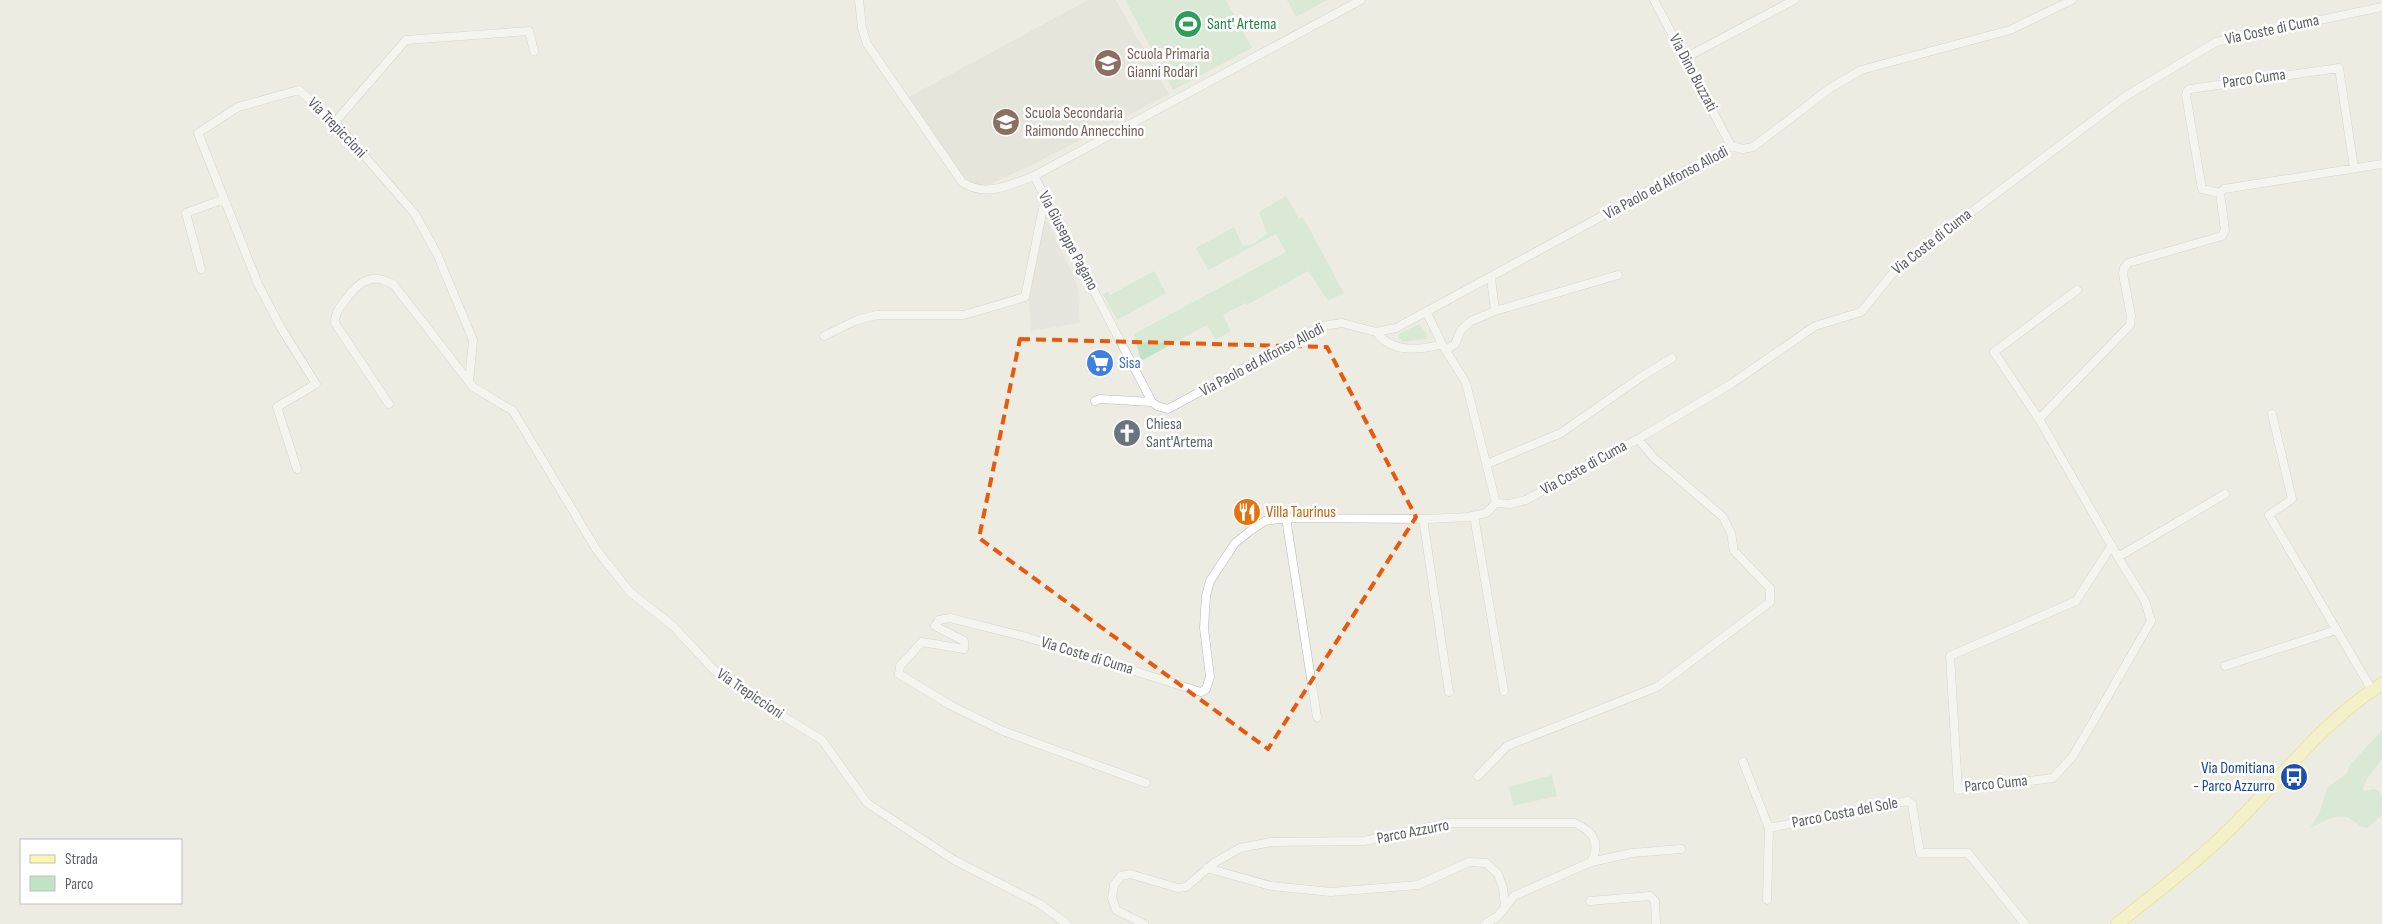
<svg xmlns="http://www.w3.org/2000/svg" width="2382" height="924" font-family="'Sofia Sans Condensed',sans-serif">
	<rect width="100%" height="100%" fill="#edece3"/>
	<path fill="#dfddd7" d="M1047,221L1077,283L1080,323L1031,331L1029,301L1043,222Z"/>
	<path fill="#dddbd1" d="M1088,0H1116L1169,94L1028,167L990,184L979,185L965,181L909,97Z"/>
	<path fill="#c0e4c5" d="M1125,0H1226L1252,48L1173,90Z
		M1287,0H1327L1296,17Z
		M1286,196L1299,219L1303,217L1344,293L1328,301L1308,271L1247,305L1245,303L1223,315L1231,331L1216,340L1207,325L1141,361L1134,334L1286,252L1276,234L1208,270L1196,248L1234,227L1243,246L1254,244L1267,233L1259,212Z
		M1154,271L1166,293L1117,320L1103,294L1108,292L1110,295Z
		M1419,324L1428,335L1426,339L1403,342L1398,336L1400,333Z
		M2382,730V759L2368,777L2363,788L2364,791L2374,789L2379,791L2382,796V815L2368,828C2360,828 2357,823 2351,819C2339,811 2322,823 2310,828L2319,814L2327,788L2348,772L2349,766Z
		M1552,775L1557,796L1513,806L1509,787Z"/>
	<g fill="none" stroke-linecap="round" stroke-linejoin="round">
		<g stroke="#b5b8bd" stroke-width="9">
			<path id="minor" d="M859,0L862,28L867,44L962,182C985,198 1010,185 1034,176L1361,0
				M1654,0L1731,146
				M1685,58L1794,0
				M335,122L406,40L529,31L534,51
				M1034,176L1152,402L1157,406L1168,409L1322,326L1342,323L1376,332L1396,328L1731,146L1743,149L1753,147L1829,89L1861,70L2010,30L2072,0
				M2220,193L2202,189L2186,95L2187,91L2190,89L2339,68L2354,168
				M201,269L186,213L224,199
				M1491,278L1495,311
				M2077,290L1994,352L2039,419L2118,557L2225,494
				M1427,313L1442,344L1466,383L1496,503
				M1376,332C1392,353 1418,351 1442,344
				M824,336L857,320L877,315H964L1025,297L1043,208L1048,204
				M1446,350L1455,344L1461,330L1471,321L1495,311L1618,275
				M1095,401L1100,399L1152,402
				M389,404L335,323C335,312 340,307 347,298C359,281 373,272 394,285L473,387L513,411L596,549L630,592L673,626L714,670L758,701L822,740L867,803L954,860L1040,904L1067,924
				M2272,414L2292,499L2269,515L2372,690
				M2039,419L2130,325L2131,316L2123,274L2124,268L2128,263L2222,236L2225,230L2220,193L2224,189L2382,164
				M1487,464L1561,433L1641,377L1672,358
				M297,469L277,407L316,384L281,328L258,284L198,133L238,107L299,90L335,122L415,214L437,254L473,340L469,382
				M1474,516L1504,691
				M1286,518L1317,717
				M1423,519L1449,692
				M2112,545L2076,601L1950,656L1958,790L2053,778L2072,757L2086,734L2151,621L2145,601L2118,557
				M2225,666L2336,630
				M1743,762L1769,828L1767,900
				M1478,776L1507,746L1657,687L1770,602V588L1734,551L1731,533L1723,517L1653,457L1638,439
				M1146,783L1003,731L950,705L899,674L900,666L922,642L964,649V641L935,626L939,620L950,618L1026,637L1201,692L1206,689L1210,677L1204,628L1206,596L1210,581L1235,543L1250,531L1265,521L1286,518L1428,519L1468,517L1486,513L1496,503L1510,504L1526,500L1638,439L1731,384L1815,326L1861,312L1897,268L2126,96L2216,42L2382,7
				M1769,828L1908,801L1912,804L1920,853H1968L2025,924
				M1591,862L1632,853L1681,849
				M1207,868L1271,886L1331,892L1418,885L1469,862L1486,863L1498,874L1503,888L1505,906
				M1590,901L1650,896L1655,901L1656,924
				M1144,924L1116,910L1112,898L1114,885L1121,876L1130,874L1178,888L1186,887L1214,863L1240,848L1271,842L1364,841L1449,823H1575C1594,832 1601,843 1591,862L1514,896L1498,916L1485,924"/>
		</g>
		<g stroke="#ead35f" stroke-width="14">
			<path id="primary" d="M2117,924C2157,892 2198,861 2234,825C2281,778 2324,720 2382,684"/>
		</g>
		<use href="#minor" stroke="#fff" stroke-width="8"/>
		<use href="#primary" stroke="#fbf7aa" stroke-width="12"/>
	</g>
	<path d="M0 0H2382V924H0ZM1020,339L1327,347L1416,517L1268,749L979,538Z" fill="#edece3" fill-opacity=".55" fill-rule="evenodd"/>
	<path fill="none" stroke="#e8590c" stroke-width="4" stroke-dasharray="10 6" stroke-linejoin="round" d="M1020,339L1327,347L1416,517L1268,749L979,538Z"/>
	<defs>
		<g id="stadium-disc" transform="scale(1.4375)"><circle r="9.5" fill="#2e9e5b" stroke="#fff"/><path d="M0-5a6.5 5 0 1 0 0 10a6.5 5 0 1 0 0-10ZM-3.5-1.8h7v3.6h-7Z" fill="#fff"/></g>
		<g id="school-disc" transform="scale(1.4375)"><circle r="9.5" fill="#8d6e63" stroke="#fff"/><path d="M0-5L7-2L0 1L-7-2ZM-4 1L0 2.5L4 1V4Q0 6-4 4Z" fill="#fff"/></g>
		<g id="supermarket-disc" transform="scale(1.4375)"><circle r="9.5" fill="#3f7fe0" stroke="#fff"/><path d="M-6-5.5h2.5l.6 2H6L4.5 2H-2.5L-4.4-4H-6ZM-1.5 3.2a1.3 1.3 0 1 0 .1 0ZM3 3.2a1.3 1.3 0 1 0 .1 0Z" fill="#fff"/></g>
		<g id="church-disc" transform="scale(1.4375)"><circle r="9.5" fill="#6b7280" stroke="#fff"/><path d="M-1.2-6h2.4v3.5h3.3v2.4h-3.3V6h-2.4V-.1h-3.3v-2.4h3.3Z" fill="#fff"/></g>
		<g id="restaurant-disc" transform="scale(1.4375)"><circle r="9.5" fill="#e8710a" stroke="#fff"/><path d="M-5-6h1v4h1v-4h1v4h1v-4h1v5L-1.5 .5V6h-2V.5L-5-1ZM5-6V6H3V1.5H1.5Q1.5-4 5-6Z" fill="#fff"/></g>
		<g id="bus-disc" transform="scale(1.4375)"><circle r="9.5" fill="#1a4fb4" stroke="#fff"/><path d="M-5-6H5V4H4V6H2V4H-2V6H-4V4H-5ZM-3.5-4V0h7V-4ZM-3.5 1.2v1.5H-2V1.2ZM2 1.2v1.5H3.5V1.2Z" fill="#fff"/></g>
	</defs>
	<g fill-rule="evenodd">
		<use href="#stadium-disc" x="1188" y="24"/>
		<use href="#school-disc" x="1108" y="63"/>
		<use href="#school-disc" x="1006" y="122"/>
		<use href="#supermarket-disc" x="1100" y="363"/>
		<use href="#church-disc" x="1127" y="433"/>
		<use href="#restaurant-disc" x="1247" y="512"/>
		<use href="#bus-disc" x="2294" y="777"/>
	</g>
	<g text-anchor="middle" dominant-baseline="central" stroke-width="5" stroke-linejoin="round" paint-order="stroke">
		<g font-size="16" fill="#27864d" stroke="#fff" text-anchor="start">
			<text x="1207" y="24">Sant' Artema</text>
		</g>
		<g font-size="16" fill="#5b5e63" stroke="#fff">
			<text transform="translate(2272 30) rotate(-12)">Via Coste di Cuma</text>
			<text transform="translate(1693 73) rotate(62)">Via Dino Buzzati</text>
			<text transform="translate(2254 79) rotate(-8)">Parco Cuma</text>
			<text transform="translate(337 128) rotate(46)">Via Trepiccioni</text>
			<text transform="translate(1666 183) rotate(-28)">Via Paolo ed Alfonso Allodi</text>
			<text transform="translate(1068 241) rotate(62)">Via Giuseppe Pagano</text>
			<text transform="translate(1932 242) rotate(-38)">Via Coste di Cuma</text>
			<text transform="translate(1262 360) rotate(-28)">Via Paolo ed Alfonso Allodi</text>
			<text transform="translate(1584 468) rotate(-29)">Via Coste di Cuma</text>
			<text transform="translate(1087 656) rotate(17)">Via Coste di Cuma</text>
			<text transform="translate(750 694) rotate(34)">Via Trepiccioni</text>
			<text transform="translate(1996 784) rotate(-6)">Parco Cuma</text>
			<text transform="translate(1845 813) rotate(-11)">Parco Costa del Sole</text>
			<text transform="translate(1413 832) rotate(-11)">Parco Azzurro</text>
		</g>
		<g font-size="16" fill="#785e54" stroke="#fff" text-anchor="start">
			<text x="1127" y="54">Scuola Primaria<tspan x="1127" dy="18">Gianni Rodari</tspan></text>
			<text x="1025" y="113">Scuola Secondaria<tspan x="1025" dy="18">Raimondo Annecchino</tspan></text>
		</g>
		<g font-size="16" fill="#366cbe" stroke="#fff" text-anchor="start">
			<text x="1119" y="363">Sisa</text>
		</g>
		<g font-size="16" fill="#5b616d" stroke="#fff" text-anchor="start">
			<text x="1146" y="424">Chiesa<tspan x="1146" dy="18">Sant'Artema</tspan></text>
		</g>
		<g font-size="16" fill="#c56008" stroke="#fff" text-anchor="start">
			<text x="1266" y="512">Villa Taurinus</text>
		</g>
		<g font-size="16" fill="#164399" stroke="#fff" text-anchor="end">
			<text x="2275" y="768">Via Domitiana<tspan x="2275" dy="18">- Parco Azzurro</tspan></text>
		</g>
	</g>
	<rect x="20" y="839" width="162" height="65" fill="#ffffff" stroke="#bdbfc1"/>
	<rect x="30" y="855" width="25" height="8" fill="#fbf7aa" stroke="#bdbfc1"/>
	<text x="65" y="864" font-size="15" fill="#5b5e63">Strada</text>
	<rect x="30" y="876" width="25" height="15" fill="#c0e4c5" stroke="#bdbfc1"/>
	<text x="65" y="889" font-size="15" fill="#5b5e63">Parco</text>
</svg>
